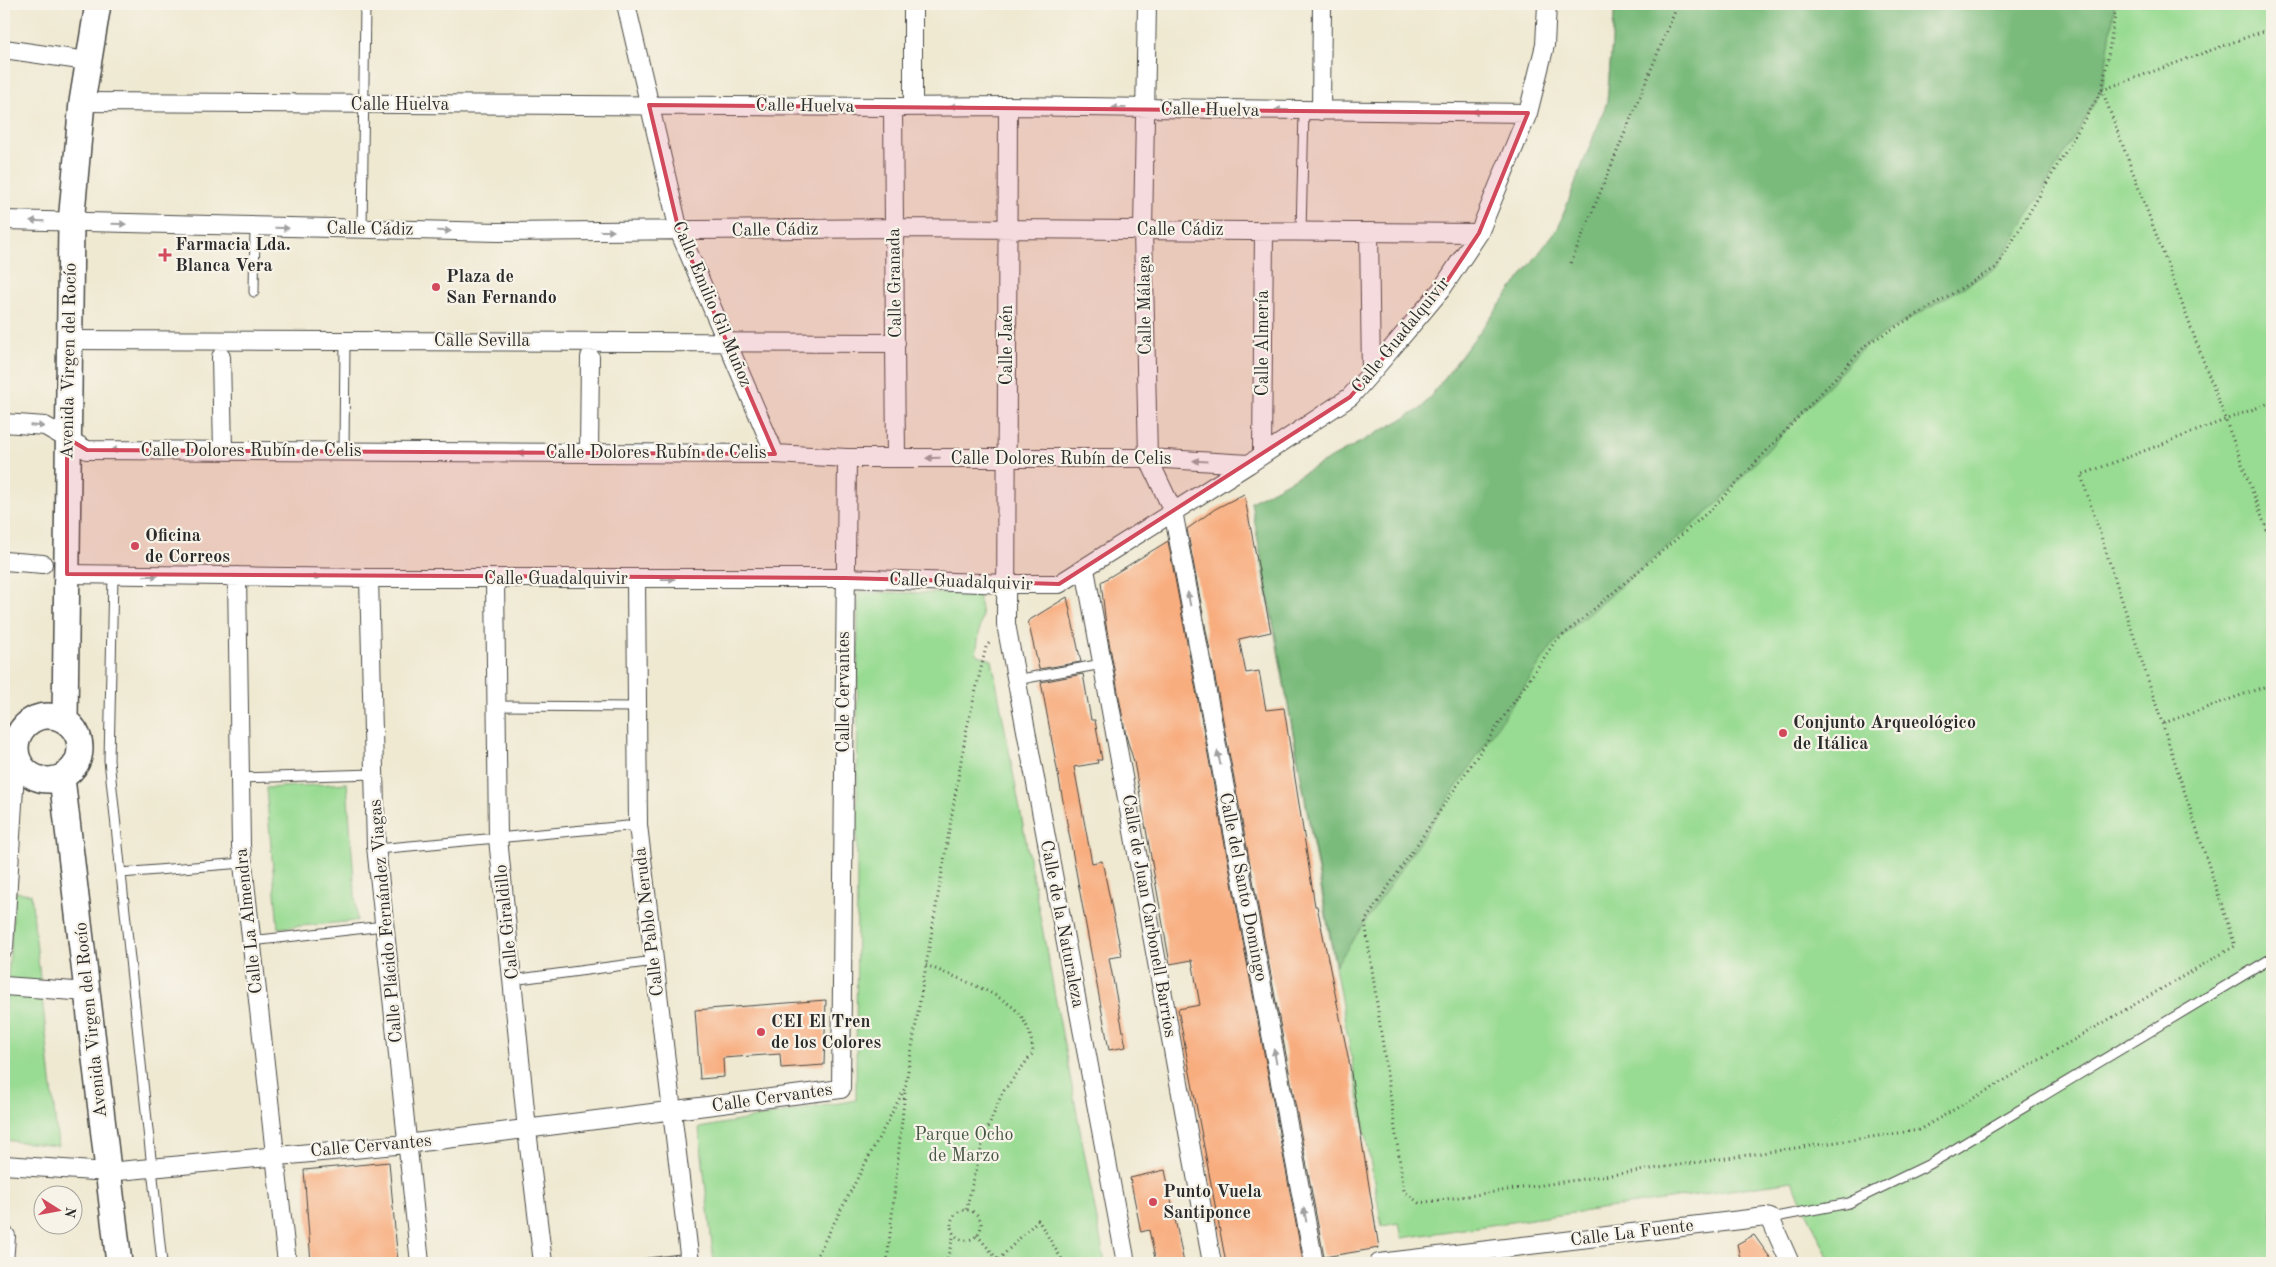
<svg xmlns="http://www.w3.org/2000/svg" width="2276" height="1267" font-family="'Old Standard TT',serif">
	<rect width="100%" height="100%" fill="#f7f3e8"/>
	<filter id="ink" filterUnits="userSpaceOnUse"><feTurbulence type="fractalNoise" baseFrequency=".02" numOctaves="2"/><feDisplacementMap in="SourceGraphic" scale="10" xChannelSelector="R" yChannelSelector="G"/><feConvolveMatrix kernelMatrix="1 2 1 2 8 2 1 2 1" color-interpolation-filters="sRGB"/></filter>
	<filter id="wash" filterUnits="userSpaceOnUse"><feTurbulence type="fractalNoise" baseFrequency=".0096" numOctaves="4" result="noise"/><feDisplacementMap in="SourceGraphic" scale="20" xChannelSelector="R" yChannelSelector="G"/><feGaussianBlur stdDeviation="1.12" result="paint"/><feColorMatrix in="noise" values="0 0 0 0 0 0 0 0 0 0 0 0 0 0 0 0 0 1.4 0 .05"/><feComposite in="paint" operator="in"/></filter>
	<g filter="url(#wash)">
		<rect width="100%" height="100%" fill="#efe9d2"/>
		<path fill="#98db92" stroke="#62835e" d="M1615,4H2272V1263H1831L1792,1181L1402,1238L1399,1223L1382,1226L1251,502L1421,409L1558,228L1607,102Z
			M858,592L978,594L982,615L976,654L992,660L1105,1263H714L699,1128L856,1100Z
			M347,783L357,921L278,928L266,788Z
			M15,892L31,894L58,1146L4,1140V1023Z"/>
		<path fill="#7abb7c" stroke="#527354" d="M1615,4H2115L2102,90L1997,267L1867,344L1714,507L1554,643L1336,965L1251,502L1421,409L1558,228L1607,102Z"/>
		<g id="blocks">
			<path fill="#f8ad7f" d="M1244,494L1271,632L1239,639L1246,673L1259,671L1266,710L1284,708L1315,906H1317L1349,1061L1379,1248L1324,1257L1187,529L1215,509Z
				M1168,541L1303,1261H1300L1301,1263H1226L1178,1009L1200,1005L1192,960L1170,964L1134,762L1126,736L1106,625L1101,582Z
				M1067,597L1081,662L1039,669L1028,621Z
				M1083,674L1091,720H1095L1102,760H1097L1098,763L1074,767L1092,863L1102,861L1122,956L1109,958L1126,1047L1109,1050L1041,682Z
				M826,1000L824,1065L781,1068L780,1054L723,1058L724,1077L700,1079L695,1010Z
				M389,1162L398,1263H311L304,1170Z
				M1165,1170L1184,1263H1156L1149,1230L1141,1232L1130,1178Z
				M1754,1235L1774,1263H1741L1737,1244Z"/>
		</g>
	</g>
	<g filter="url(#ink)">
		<use href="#blocks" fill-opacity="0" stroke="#484844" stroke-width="1"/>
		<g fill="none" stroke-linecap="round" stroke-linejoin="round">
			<g stroke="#484844" stroke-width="11">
				<path id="lane" d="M362,229L365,4
					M1301,231L1304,111
					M254,292L255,227
					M344,451L345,341
					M113,576L109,760L162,1263
					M1016,680L1102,664
					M497,706L637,707
					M240,778L374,774
					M377,849L638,825
					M121,873L242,863
					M251,941L384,926
					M512,980L654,961
					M1770,1218L1849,1203L1930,1164L2272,958
					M648,1263L689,1258"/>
			</g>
			<g stroke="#484844" stroke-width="20">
				<path id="street" d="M626,4L679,231L775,454
					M913,4V107
					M1147,4L1143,230L1148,458L1173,511L1314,1263
					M4,49L87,61
					M82,102L893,107L1008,106L1528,113
					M1008,106L1006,624L1126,1263
					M893,107L896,458
					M1321,111L1322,4
					M4,220L498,232L894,228L1479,233
					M1369,232L1371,373
					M69,340L896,343
					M221,357L223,451
					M4,423L45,426L87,450L775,454L847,458H1148L1249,464
					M589,453L590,357
					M1262,455L1264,231
					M4,561L43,564
					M1085,569L1212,1263
					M67,574L369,578H845L1007,584H1059L1249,464L1350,397L1371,373L1441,290L1479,233L1528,113L1545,45L1547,4
					M237,576L241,846L287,1263
					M369,578L376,846L420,1263
					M495,579L498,838L527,1130L543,1263
					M636,580L638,825L690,1263
					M4,744H16
					M4,948L16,756
					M4,986L88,992
					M4,1165L108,1172L406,1144L841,1089L847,458
					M4,1236H6L4,1263
					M1379,1263L1766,1217L1770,1218L1790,1263"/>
			</g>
			<g stroke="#484844" stroke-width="28">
				<path id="secondary" d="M16 748a32 32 0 1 1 64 0a32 32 0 1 1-64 0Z
					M65,720L71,223L82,102L98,4
					M62,778L119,1263"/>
			</g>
			<path stroke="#484844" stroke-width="3" stroke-dasharray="1 4" stroke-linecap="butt" d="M2117,4L2102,90L1997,267L1867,344L1714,507L1554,643L1365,921L1404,1191L1419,1203L1919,1130L2235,946L2081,475L2272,402
				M2272,28L2102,90L2272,544
				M1571,263L1678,4
				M2164,723L2272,684
				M926,965C951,976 1006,994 1021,1016C1029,1028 1032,1039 1033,1053L1002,1093L983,1141L966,1210
				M951 1225a15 15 0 1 1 30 0a15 15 0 1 1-30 0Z
				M977,1235L998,1260
				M813,1263L905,1088L966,732L986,647L991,641
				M887,1263L905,1091
				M946,1263L954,1234
				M995,1263L1038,1220L1064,1263"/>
			<use href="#lane" stroke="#fff" stroke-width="9"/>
			<use href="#street" stroke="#fff" stroke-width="18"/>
			<use href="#secondary" stroke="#fff" stroke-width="25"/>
		</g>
		<defs><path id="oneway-solid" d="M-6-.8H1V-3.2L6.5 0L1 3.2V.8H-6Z" transform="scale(1.25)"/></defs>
		<g fill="#a0a0a0">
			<use href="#oneway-solid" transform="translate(957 106) rotate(179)"/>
			<use href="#oneway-solid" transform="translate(1119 108) rotate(-179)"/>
			<use href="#oneway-solid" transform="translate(1282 110) rotate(-179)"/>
			<use href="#oneway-solid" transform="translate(1479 112) rotate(-179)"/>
			<use href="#oneway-solid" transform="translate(37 221) rotate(-178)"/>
			<use href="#oneway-solid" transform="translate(119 224) rotate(1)"/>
			<use href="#oneway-solid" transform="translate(282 228) rotate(1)"/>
			<use href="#oneway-solid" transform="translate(444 231) rotate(1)"/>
			<use href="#oneway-solid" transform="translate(607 231)"/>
			<use href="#oneway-solid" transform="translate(37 426) rotate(5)"/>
			<use href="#oneway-solid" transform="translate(118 450) rotate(-180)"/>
			<use href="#oneway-solid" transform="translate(525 453) rotate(-180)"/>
			<use href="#oneway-solid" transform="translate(933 458) rotate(179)"/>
			<use href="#oneway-solid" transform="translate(1200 461) rotate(-176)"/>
			<use href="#oneway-solid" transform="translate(151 576)"/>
			<use href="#oneway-solid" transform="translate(313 577) rotate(1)"/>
			<use href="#oneway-solid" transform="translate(668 579)"/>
			<use href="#oneway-solid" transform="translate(1189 599) rotate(-101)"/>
			<use href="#oneway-solid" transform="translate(1219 758) rotate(-101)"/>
			<use href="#oneway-solid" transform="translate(1275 1056) rotate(-101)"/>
			<use href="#oneway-solid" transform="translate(1305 1215) rotate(-101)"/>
		</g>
	</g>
	<path fill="#d1495b" fill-opacity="0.2" stroke="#d1495b" stroke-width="4" stroke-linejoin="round" d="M649,105L1528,113L1479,233L1441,290L1350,397L1059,584L845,578L67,574V438L87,450L775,454L679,231Z"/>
	<g fill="#d1495b" stroke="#f7f3e8" stroke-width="2">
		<path d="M162.5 247.5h5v5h5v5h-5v5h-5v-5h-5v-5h5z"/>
		<circle cx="436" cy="287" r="5"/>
		<circle cx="135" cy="546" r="5"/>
		<circle cx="1783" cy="733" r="5"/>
		<circle cx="761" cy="1032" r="5"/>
		<circle cx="1153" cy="1202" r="5"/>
	</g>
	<g text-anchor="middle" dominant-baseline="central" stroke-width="4.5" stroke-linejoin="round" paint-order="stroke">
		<g font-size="18" fill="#2b2b2b" stroke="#f7f3e8">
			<text x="400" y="105">Calle Huelva</text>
			<text transform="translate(805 106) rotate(1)">Calle Huelva</text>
			<text transform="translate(1210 110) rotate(1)">Calle Huelva</text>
			<text transform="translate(370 229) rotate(1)">Calle Cádiz</text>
			<text transform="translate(775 230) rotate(-1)">Calle Cádiz</text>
			<text x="1180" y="230">Calle Cádiz</text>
			<text transform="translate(895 283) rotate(-91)">Calle Granada</text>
			<text transform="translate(712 304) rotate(67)">Calle Emilio Gil Muñoz</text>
			<text transform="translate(1145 305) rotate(-91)">Calle Málaga</text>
			<text transform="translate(1401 335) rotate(-51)">Calle Guadalquivir</text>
			<text x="482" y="341">Calle Sevilla</text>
			<text transform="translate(1263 343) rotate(-90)">Calle Almería</text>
			<text transform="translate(1007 345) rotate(-90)">Calle Jaén</text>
			<text transform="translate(69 361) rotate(-89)">Avenida Virgen del Rocío</text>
			<text x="251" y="451">Calle Dolores Rubín de Celis</text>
			<text x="656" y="453">Calle Dolores Rubín de Celis</text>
			<text x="1061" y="459">Calle Dolores Rubín de Celis</text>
			<text x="556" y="579">Calle Guadalquivir</text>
			<text transform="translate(961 582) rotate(2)">Calle Guadalquivir</text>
			<text transform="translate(844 692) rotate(-90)">Calle Cervantes</text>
			<text transform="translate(1243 887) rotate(79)">Calle del Santo Domingo</text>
			<text transform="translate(1149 916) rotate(80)">Calle de Juan Carbonell Barrios</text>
			<text transform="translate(249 921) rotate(-96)">Calle La Almendra</text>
			<text transform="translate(386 921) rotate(-95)">Calle Plácido Fernández Viagas</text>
			<text transform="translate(507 922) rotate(-96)">Calle Giraldillo</text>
			<text transform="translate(649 922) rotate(-97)">Calle Pablo Neruda</text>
			<text transform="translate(1062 924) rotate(79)">Calle de la Naturaleza</text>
			<text transform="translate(91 1020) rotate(-96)">Avenida Virgen del Rocío</text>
			<text transform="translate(772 1098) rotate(-8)">Calle Cervantes</text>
			<text transform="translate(371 1146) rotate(-5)">Calle Cervantes</text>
			<text transform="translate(1632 1233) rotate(-7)">Calle La Fuente</text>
		</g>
		<g font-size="18" font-weight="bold" fill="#2b2b2b" stroke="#f7f3e8" text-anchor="start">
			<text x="175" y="245">Farmacia Lda.<tspan x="175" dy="21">Blanca Vera</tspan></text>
			<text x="446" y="277">Plaza de<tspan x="446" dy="21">San Fernando</tspan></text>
			<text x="145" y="536">Oficina<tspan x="145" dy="21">de Correos</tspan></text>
			<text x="1793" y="723">Conjunto Arqueológico<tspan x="1793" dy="21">de Itálica</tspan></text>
			<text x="771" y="1022">CEI El Tren<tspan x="771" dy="21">de los Colores</tspan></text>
			<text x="1163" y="1192">Punto Vuela<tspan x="1163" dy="21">Santiponce</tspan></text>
		</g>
		<g font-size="18" fill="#465745" stroke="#f7f3e8">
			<text x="964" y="1135">Parque Ocho<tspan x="964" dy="21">de Marzo</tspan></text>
		</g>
	</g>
	<rect width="2276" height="1267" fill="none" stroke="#f7f3e8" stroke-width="20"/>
	<g transform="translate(58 1210) rotate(101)"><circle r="24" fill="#f7f3e8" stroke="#a5a39c"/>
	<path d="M0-4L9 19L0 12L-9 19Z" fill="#d1495b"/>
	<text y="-8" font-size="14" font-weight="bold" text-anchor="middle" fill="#2b2b2b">N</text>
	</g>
</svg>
